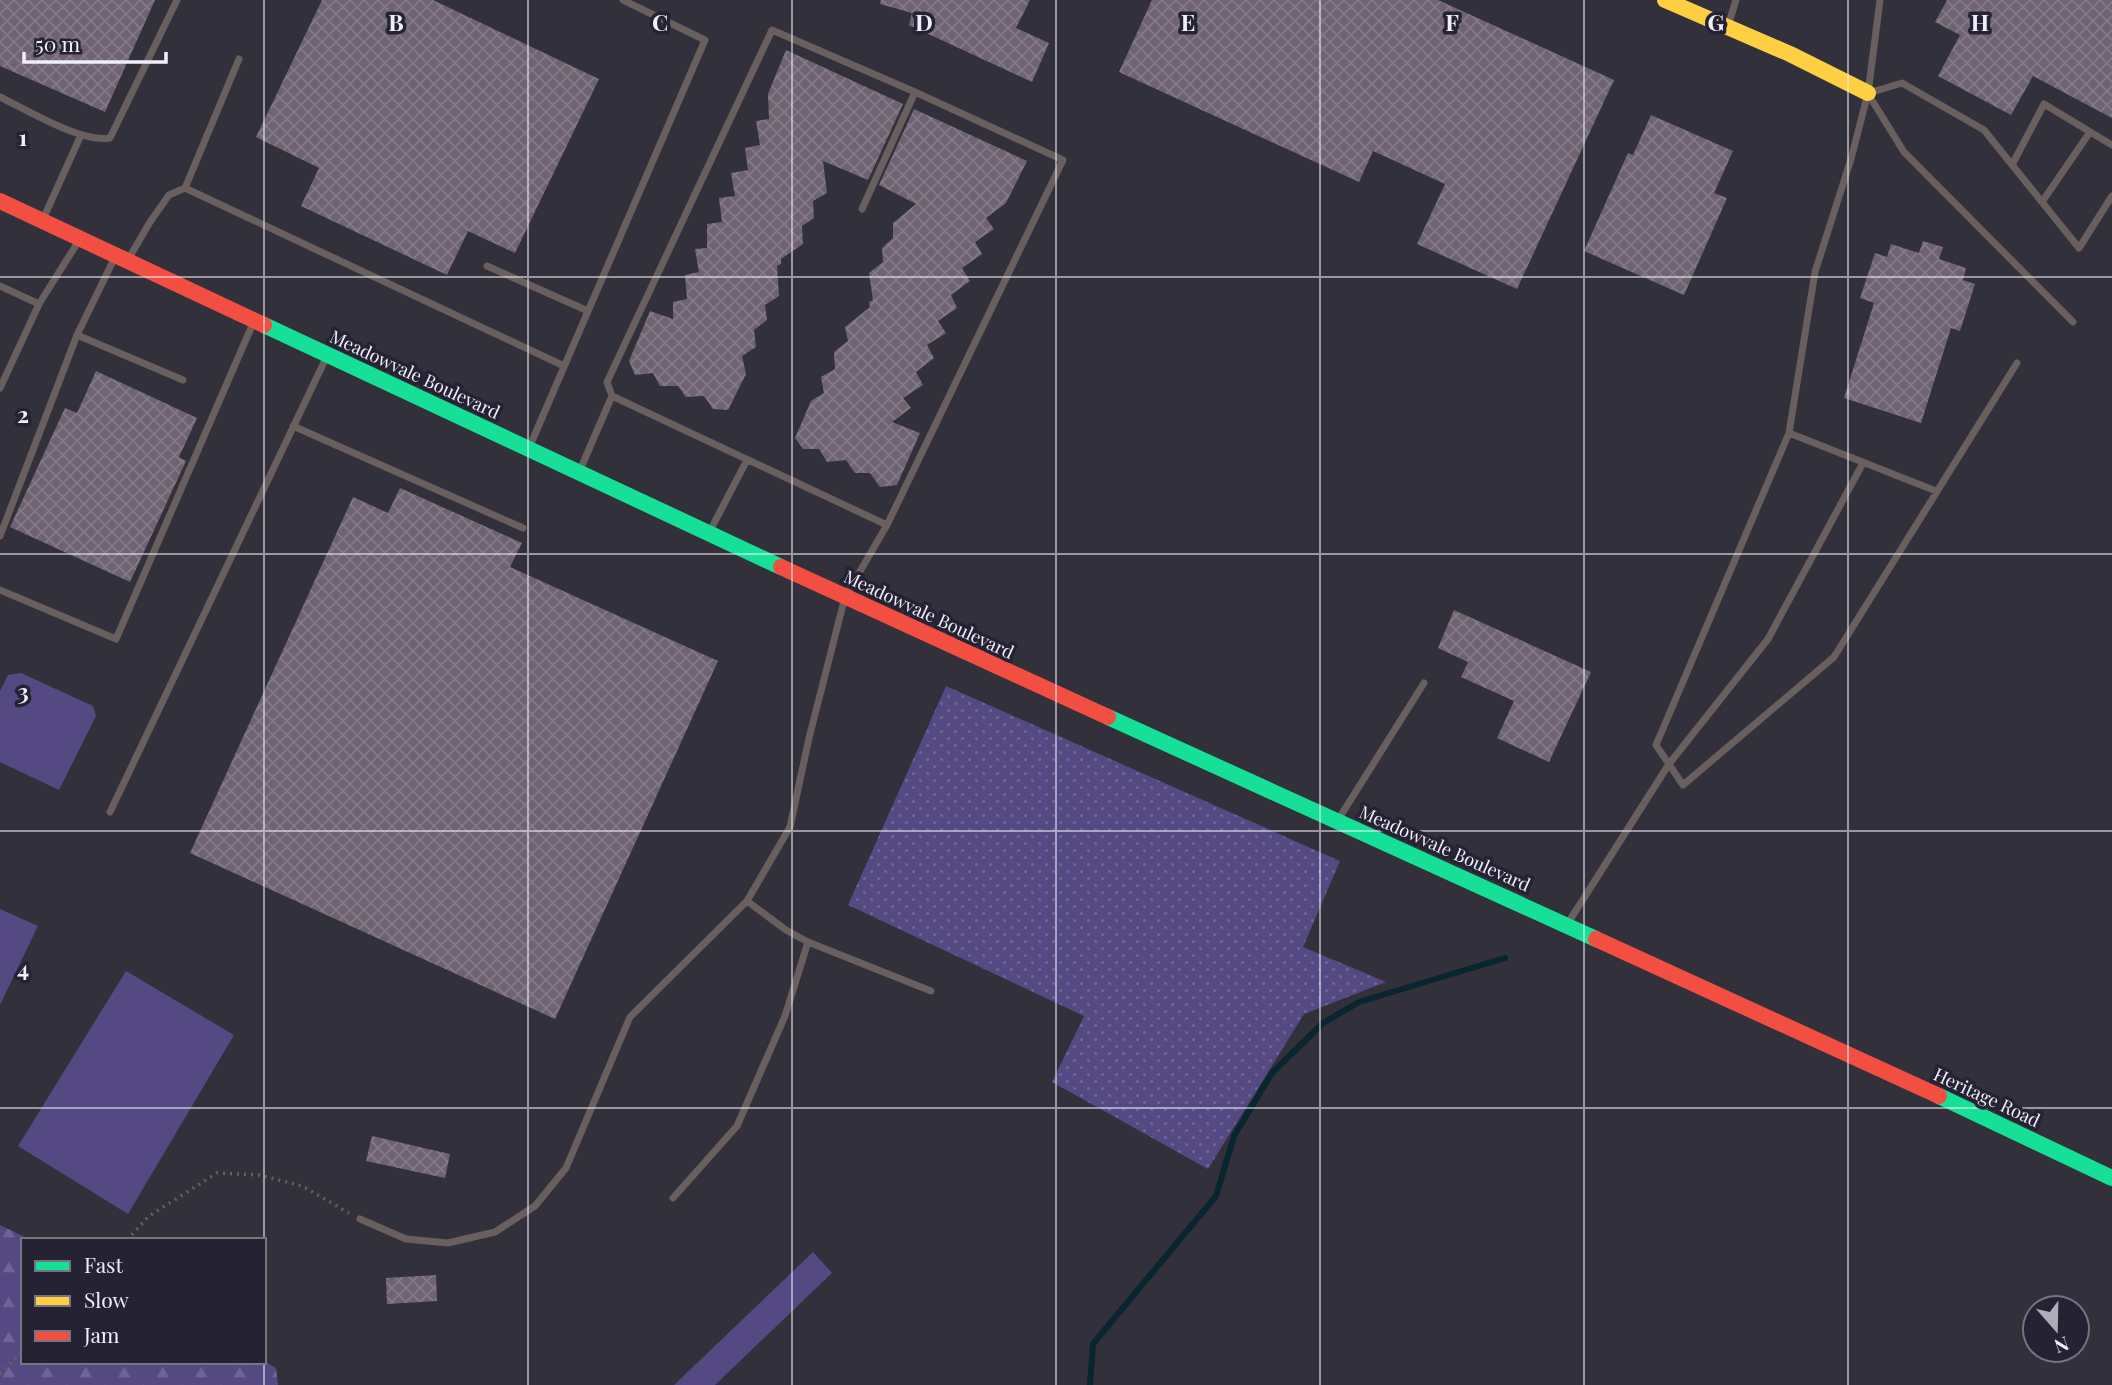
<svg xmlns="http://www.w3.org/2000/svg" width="2112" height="1385" font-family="'Playfair Display',serif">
	<defs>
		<pattern id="forest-firs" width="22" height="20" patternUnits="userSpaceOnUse" patternTransform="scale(1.75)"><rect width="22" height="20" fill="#554983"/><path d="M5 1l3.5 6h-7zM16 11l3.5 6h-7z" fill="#6e6495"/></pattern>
		<pattern id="park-dots" width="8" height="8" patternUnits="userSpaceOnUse" patternTransform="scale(1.75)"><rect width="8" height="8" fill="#554983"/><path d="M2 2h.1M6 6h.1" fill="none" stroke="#6e6495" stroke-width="1.8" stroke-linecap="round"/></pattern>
		<pattern id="building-cross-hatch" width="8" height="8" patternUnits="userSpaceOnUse" patternTransform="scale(1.75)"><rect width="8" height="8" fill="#6f6372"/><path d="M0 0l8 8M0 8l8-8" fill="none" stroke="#847a87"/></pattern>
	</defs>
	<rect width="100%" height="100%" fill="#32303a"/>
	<path fill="#554983" d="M21,673L93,706L96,716L59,790L0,762V691L8,675Z
		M0,909L38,926L0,1005Z
		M126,971L234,1035L128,1214L18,1146Z
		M813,1252L832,1273L715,1385H674Z"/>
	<path fill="url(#forest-firs)" d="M0,1225L31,1240H23V1362L264,1361L276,1368L278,1385H0Z"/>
	<path fill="url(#park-dots)" d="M946,686L1340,861L1303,947L1386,982L1304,1014L1208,1169L1052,1082L1084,1016L848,905Z"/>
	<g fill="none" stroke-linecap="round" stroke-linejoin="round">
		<path stroke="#082530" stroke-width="6" d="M1090,1385L1093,1344L1216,1196L1234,1136L1272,1073L1323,1023L1359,1002L1505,958"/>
	</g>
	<path fill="url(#building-cross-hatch)" d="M0,0H155L105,112L0,66Z
		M322,0H433L599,79L515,253L468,231L447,275L301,206L319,168L256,137Z
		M881,0H1030L1016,28L1049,43L1032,82L909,25L912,13L880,4Z
		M1152,0H1438L1614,80L1517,289L1417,244L1445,184L1373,151L1359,182L1119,72Z
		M1947,0H2112V118L2033,76L2011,115L1938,76L1960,35L1935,22Z
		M786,50L903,104L868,180L823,161L827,193L813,201L814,218L802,226L803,244L781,259V264L777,266L779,296L765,305L767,320L754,330L756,347L742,356L746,374L728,410L713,409L704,396L686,397L678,386H660L653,373L635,375L629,361L650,311L673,319V302L687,299L685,275L699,272L695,249L707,248V224L722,222L719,198L735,196L731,173L748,170L745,148L760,145L756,121L769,119L768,94Z
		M914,109L1027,161L1006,203L986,218L994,229L975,242L982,254L962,268L970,281L951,295L957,308L938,321L946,333L927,345L934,358L916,372L923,385L903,398L911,408L892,422L920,433L897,485L880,487L870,473H855L846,460L827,462L819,449H803L795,438L811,401L824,393L821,377L835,369L834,352L848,341L845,327L870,307L869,302L873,300L869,273L883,262L882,248L893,238V223L916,204L879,185Z
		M1651,115L1733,151L1714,193L1727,198L1684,295L1584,251L1628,153L1633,155Z
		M1923,241L1943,247L1939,259L1966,268L1963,280L1975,284L1960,331L1951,328L1921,423L1844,398L1874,303L1860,298L1875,253L1887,257L1891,244L1919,253Z
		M96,371L197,418L179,457L186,461L130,582L10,527L65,408L77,413Z
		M400,488L522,543L510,567L718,661L555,1019L190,853L353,497L388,513Z
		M1454,610L1591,672L1549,762L1497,738L1514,701L1461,677L1468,662L1438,648Z
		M372,1136L450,1154L445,1178L366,1161Z
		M436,1275L437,1301L387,1304L386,1278Z"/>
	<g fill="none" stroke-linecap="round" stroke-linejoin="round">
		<path stroke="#676062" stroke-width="3.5" stroke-dasharray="2 5" stroke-linecap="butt" d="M127,1240L149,1216L217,1173L259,1175L302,1186L349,1213
			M0,1374L23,1350"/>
		<path stroke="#695f5e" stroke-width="7" d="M1880,0L1868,93L1851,159L1815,272L1789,433L1656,745L1683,785L1834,657L2017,363
			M1728,26L1736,0
			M1872,92L1902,83L1984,130L2079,248L2112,196
			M0,97C27,110 81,143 110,138L177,0
			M1870,97L1904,152L2073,322
			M2012,165L2044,104L2112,145
			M185,188L239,59
			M2042,202L2090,132
			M44,217L81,135
			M115,257L77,335L183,380
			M129,258L150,222L169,195L185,188L564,366
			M487,266L588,311
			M0,286L39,304
			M0,388L39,304L78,242
			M612,396L607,382L772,30L915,92
			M293,426L523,528
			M1789,433L1936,491
			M529,448L705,40L623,0
			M580,470L612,396L887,525
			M710,531L747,460
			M0,536L77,335
			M0,590L116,639L254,321
			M110,812L326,358
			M1338,820L1424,683
			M747,901L786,930L808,942L931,991
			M1568,923L1669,764L1768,639L1863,463
			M673,1198L737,1126L785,1016L808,942
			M360,1219L406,1239L448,1243L495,1232L535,1206L566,1168L630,1017L747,901L790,827L809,738L845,597L887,525L1063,160L915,92L862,209"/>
		<path stroke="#16e098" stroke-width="16" d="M264,325L781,567
			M1108,717L1596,939
			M1939,1096L2112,1178"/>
		<path stroke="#ffcf43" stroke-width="16" d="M1665,0L1790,54L1868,93"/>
		<path stroke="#f24e42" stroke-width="16" d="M0,201L264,325
			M781,567L1108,717
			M1596,939L1939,1096"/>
	</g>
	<path fill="none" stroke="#efeefa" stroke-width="2" stroke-opacity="0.55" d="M264,0V1240M528,0V1385M792,0V1385M1056,0V1385M1320,0V1385M1584,0V1385M1848,0V1385M0,277H2112M0,554H2112M0,831H2112M0,1108H2112M264,1362V1385"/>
	<g text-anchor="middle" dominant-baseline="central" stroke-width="7" stroke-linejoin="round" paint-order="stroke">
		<g font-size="18" fill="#efeefa" stroke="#252333">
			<text transform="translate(415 374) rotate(25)">Meadowvale Boulevard</text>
			<text transform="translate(929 614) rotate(25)">Meadowvale Boulevard</text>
			<text transform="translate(1445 848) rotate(24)">Meadowvale Boulevard</text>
			<text transform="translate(1987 1097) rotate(25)">Heritage Road</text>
		</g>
	</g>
	<g font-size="23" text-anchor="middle" font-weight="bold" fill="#efeefa" stroke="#252333" stroke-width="7" stroke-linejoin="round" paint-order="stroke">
		<text x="396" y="31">B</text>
		<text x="660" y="31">C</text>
		<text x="924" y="31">D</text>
		<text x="1188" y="31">E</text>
		<text x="1452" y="31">F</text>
		<text x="1716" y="31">G</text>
		<text x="1980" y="31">H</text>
		<text x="23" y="146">1</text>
		<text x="23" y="423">2</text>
		<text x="23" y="700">3</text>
		<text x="23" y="977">4</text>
	</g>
	<rect x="21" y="1238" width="245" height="126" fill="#252333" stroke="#767483" stroke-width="2"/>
	<rect x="35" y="1261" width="35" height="10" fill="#16e098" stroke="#767483" stroke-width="2"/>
	<text x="84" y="1273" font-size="21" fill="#efeefa">Fast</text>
	<rect x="35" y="1296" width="35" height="10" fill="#ffcf43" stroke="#767483" stroke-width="2"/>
	<text x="84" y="1308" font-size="21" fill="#efeefa">Slow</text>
	<rect x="35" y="1331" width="35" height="10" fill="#f24e42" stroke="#767483" stroke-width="2"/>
	<text x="84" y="1343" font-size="21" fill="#efeefa">Jam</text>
	<g transform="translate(2056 1329) rotate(160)"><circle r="33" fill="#252333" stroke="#767483" stroke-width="2"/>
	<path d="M0-5L12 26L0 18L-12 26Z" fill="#adacb7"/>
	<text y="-10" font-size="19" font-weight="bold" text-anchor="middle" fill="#efeefa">N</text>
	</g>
	<path d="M24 52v10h142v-10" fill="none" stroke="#efeefa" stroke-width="3.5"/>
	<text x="35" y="52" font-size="21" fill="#efeefa" stroke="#252333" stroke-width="5" paint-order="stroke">50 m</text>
</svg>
